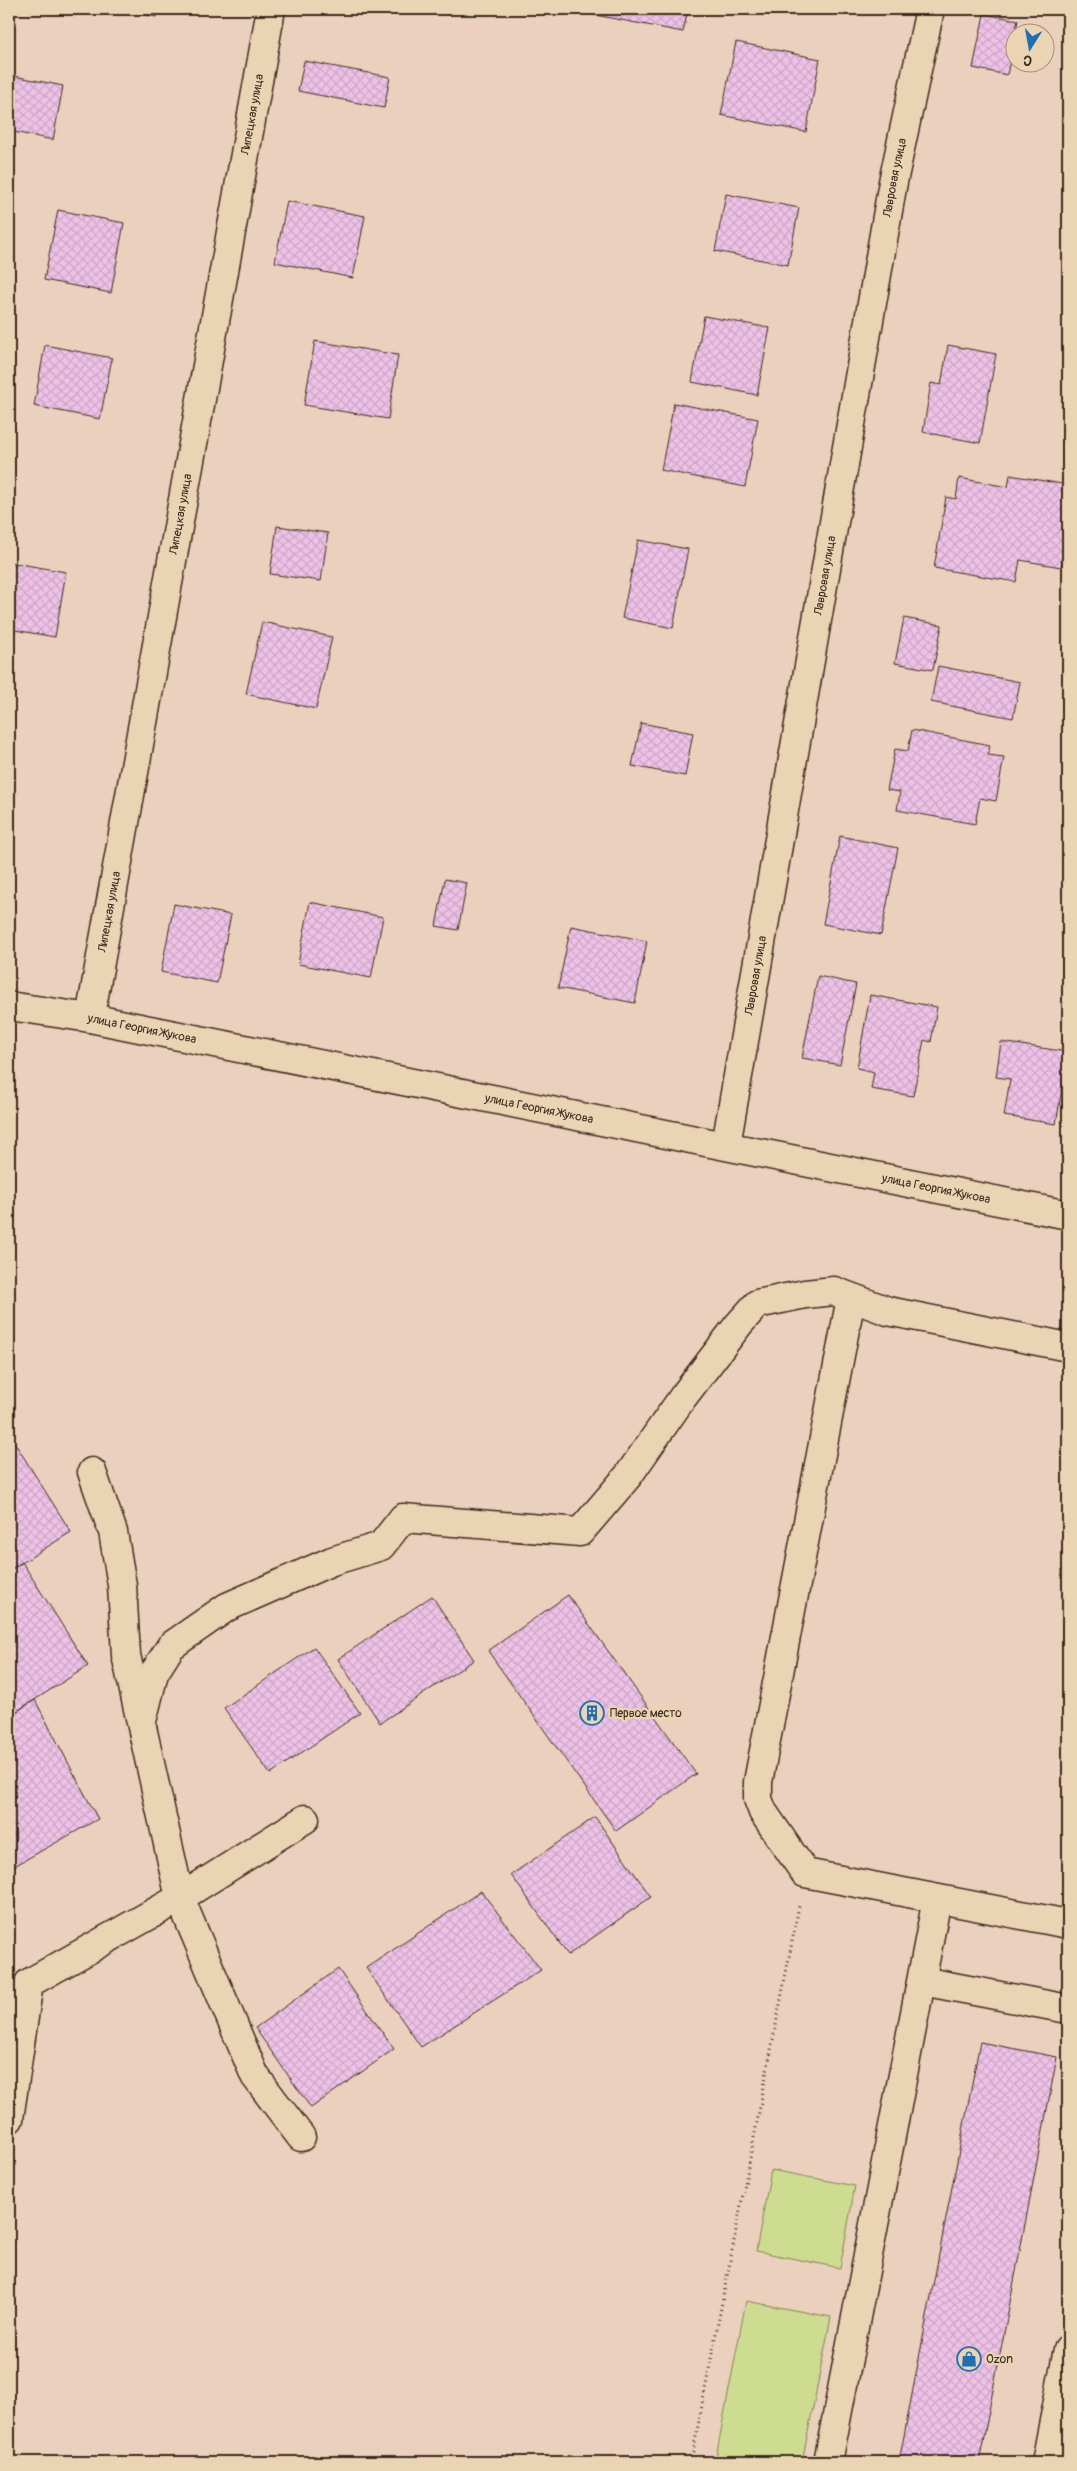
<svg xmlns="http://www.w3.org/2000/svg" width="1077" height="2471" font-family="Pangolin,sans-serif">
	<defs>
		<pattern id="building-cross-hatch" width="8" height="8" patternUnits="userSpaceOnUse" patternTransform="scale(1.25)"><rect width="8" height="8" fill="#eec1e6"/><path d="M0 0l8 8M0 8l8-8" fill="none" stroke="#cda6c5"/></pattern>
	</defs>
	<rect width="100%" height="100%" fill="#ebd0bd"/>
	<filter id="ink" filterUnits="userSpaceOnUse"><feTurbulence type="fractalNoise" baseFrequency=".02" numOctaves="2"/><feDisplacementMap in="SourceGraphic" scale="10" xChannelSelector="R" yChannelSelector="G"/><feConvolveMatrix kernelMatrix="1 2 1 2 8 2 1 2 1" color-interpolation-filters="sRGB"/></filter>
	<g filter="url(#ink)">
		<path fill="#cddc90" stroke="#848357" d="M771,2170L855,2186L840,2268L756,2251Z
			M746,2301L831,2317L802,2462H715Z"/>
		<path fill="url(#building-cross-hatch)" stroke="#3b2a1e" d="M115,9H157L156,17Z
			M586,9H688L683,32L585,13Z
			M984,14L1018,20L1007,75L973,68Z
			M736,42L820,59L806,132L721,115Z
			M304,61L390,77L384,108L298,91Z
			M9,75L63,86L53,140L9,131Z
			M726,194L799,208L788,265L715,251Z
			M287,201L365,216L353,278L275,262Z
			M58,210L124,223L111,293L44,280Z
			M704,316L770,328L757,395L692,382Z
			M315,341L398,355L388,419L304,405Z
			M45,345L112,358L100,419L34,406Z
			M948,345L996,354L980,443L923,432L931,383L941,385Z
			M674,403L758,419L745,487L661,470Z
			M1010,475L1068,485V527L1061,567L1020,560L1016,582L934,568L946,497L956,499L959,478L1008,487Z
			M277,526L328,533L321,581L270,574Z
			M638,540L688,549L673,628L622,618Z
			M9,562L66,572L55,637L9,629Z
			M904,618L942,625L933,670L895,663Z
			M262,622L332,637L316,709L246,694Z
			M938,666L1020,682L1013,718L931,702Z
			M641,723L693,733L685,776L632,766Z
			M912,730L990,745L988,755L1004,757L996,801L980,798L975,824L897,810L900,792L887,790L895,749L908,751Z
			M840,836L898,848L881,935L823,924Z
			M445,879L467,883L458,930L436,926Z
			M310,902L383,917L371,978L298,964Z
			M174,904L231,915L217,983L161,972Z
			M571,926L647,941L635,1003L558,988Z
			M818,976L856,984L840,1065L802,1058Z
			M870,995L937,1007L931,1042L924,1040L913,1096L871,1089L874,1072L857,1068Z
			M1001,1042L1068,1052L1056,1124L1004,1116L1010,1079L996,1077Z
			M9,1434L71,1532L9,1571Z
			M22,1562L88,1666L9,1716V1571Z
			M568,1595L696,1774L616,1831L488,1651Z
			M432,1596L474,1660L380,1723L338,1659Z
			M314,1647L360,1713L270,1774L224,1708Z
			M35,1700L98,1819L9,1869V1716Z
			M595,1817L651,1897L568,1955L511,1875Z
			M481,1891L541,1970L421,2047L366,1968Z
			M338,1969L394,2049L311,2108L255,2028Z
			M980,2042L1057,2057L1012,2292L979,2462H899Z"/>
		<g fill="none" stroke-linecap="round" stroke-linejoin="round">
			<g stroke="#3b2a1e" stroke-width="31">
				<g id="minor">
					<path id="s1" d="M9,1006L90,1018L1068,1215"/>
					<path id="s2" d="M90,1018L271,9"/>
					<path id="s3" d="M726,1145L893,182L930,9"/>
					<path d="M851,1298L758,1782V1799L763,1812L805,1873L1068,1924"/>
					<path d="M92,1472L113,1532L122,1585L126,1655L180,1898L305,1819"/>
					<path d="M142,1721L154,1673L171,1646L227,1607L332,1561L381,1546L403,1518L580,1532L628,1476L683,1397L739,1324L757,1304L805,1294L834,1291L888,1311L1068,1347"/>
					<path d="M922,1981L1068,2009"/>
					<path d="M9,2119L29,1983L180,1898L255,2076L301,2137"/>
					<path d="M828,2462L937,1899"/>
					<path d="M1046,2462L1068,2349"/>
				</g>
			</g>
			<path stroke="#3b2a1e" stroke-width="3" stroke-dasharray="1 4" stroke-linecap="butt" d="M691,2462L799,1906"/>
			<use href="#minor" stroke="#ead4b3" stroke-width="28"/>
		</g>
	</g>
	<defs>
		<g id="building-ring" transform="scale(1.25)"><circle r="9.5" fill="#ead4b3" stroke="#1f6fb2" stroke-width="1.5"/><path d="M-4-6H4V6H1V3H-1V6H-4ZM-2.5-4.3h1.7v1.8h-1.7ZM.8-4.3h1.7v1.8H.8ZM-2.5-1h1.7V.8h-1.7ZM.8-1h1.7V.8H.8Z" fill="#1f6fb2"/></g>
		<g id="shop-ring" transform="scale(1.25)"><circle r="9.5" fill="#ead4b3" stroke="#1f6fb2" stroke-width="1.5"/><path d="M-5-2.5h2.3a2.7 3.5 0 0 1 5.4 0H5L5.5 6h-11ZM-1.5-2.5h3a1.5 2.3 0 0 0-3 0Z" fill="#1f6fb2"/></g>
	</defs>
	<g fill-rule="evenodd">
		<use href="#building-ring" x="592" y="1713"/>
		<use href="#shop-ring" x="969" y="2359"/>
	</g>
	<g text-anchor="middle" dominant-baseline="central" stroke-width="4.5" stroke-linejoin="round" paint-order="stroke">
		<g font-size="12" fill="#3b2a1e" stroke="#ead4b3">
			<text stroke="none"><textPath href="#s2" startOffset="918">Липецкая улица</textPath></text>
			<text stroke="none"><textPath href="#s3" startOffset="982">Лавровая улица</textPath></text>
			<text stroke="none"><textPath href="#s2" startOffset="512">Липецкая улица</textPath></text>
			<text stroke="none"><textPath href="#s3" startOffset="578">Лавровая улица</textPath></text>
			<text stroke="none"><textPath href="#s2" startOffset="108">Липецкая улица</textPath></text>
			<text stroke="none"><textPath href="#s3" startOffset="172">Лавровая улица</textPath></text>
			<text stroke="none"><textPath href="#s1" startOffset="135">улица Георгия Жукова</textPath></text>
			<text stroke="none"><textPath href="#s1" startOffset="540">улица Георгия Жукова</textPath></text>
			<text stroke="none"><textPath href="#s1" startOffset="945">улица Георгия Жукова</textPath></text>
		</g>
		<g font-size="12" fill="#3b2a1e" stroke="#ead4b3" text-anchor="start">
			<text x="610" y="1713">Первое место</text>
			<text x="986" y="2359">Ozon</text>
		</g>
	</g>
	<rect width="1077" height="2471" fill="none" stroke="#ead4b3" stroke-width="30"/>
	<rect x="15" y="15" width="1047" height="2441" fill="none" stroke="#3b2a1e" stroke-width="2" filter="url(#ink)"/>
	<g transform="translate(1030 48) rotate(191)"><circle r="24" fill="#ead4b3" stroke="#a49077"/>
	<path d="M0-4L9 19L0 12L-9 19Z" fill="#1f6fb2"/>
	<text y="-8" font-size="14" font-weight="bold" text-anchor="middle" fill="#3b2a1e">С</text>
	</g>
</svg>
